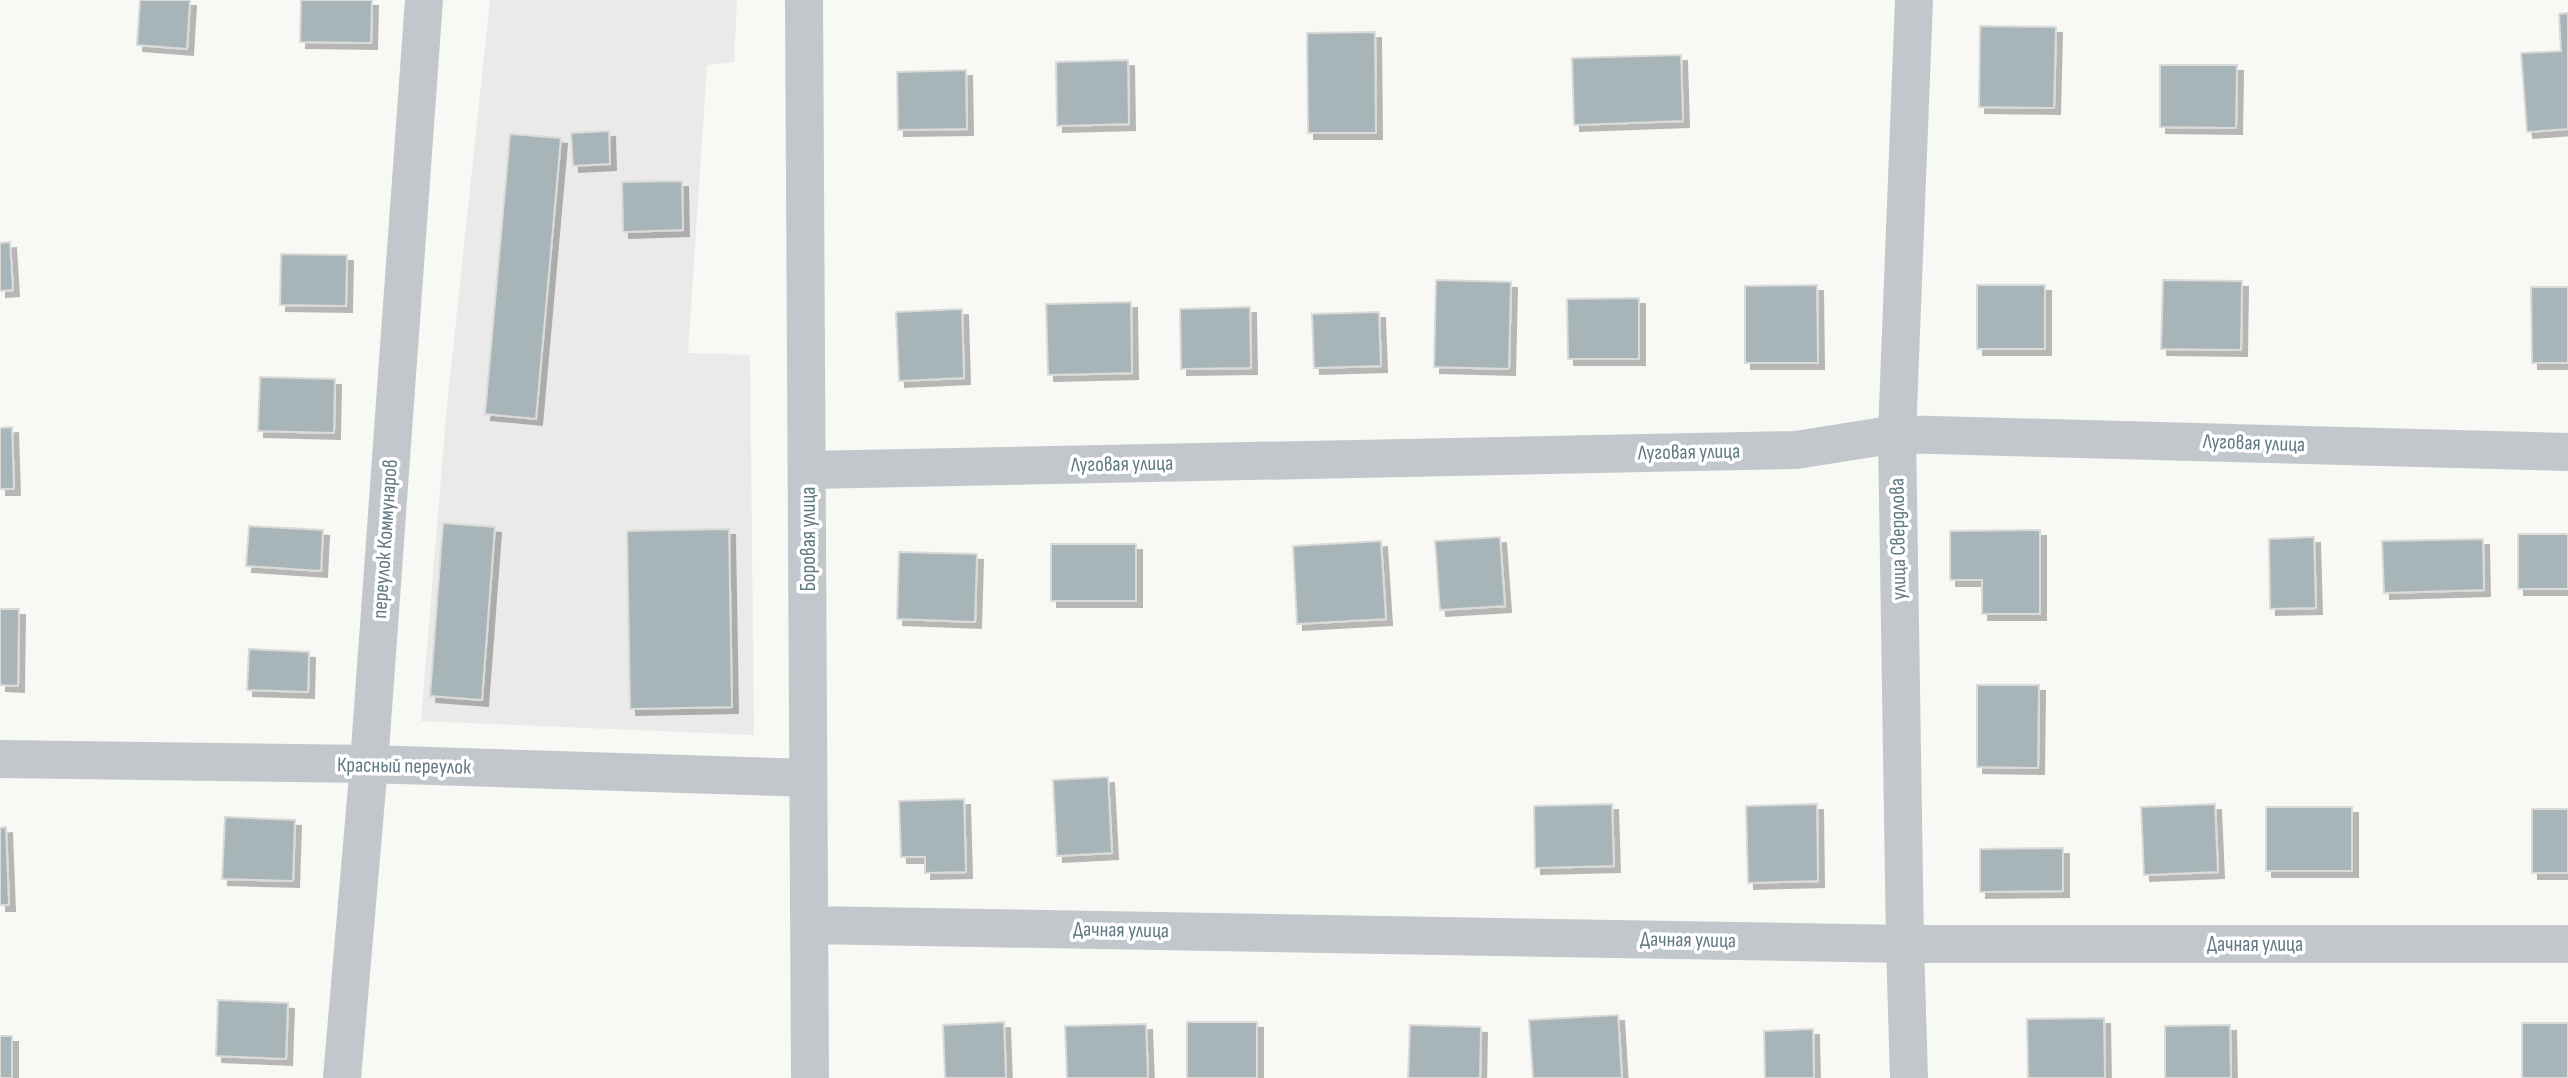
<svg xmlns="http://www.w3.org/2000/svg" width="2568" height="1078" font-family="'Sofia Sans Condensed',sans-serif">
	<defs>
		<filter id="shadow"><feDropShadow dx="6" dy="6" stdDeviation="0" flood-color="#0004"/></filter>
	</defs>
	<rect width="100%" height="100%" fill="#f8f8f5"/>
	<path fill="#e9eae9" d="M490,0H737L734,62L707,65L688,353L750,355L754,735L421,721L446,416Z"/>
	<path fill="#a7b4b8" stroke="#dadad8" stroke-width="2" filter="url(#shadow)" d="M140,0H190L187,49L137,45Z
		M301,0H372L371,43L300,42Z
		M2568,13V129L2527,132L2521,53L2561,51L2559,14Z
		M1980,26L2056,27L2054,108L1979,107Z
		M1375,32L1376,133H1308L1307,33Z
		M1681,55L1683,121L1574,125L1572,58Z
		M1128,60L1129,124L1057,126L1056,62Z
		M2160,65H2237L2236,128L2160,127Z
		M966,70L967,129L898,130L897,72Z
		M609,131L610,164L573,166L571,133Z
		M510,134L561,138L536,419L485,414Z
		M682,181L683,230L623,232L622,182Z
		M10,242L13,290L0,291V243Z
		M281,254L347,255L346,306L280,305Z
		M1436,280L1511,282L1509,369L1434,367Z
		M2163,280L2242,281L2241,350L2161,349Z
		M1817,285L1818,363H1745V286Z
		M1977,285H2045V349H1977Z
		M2531,287H2568V363H2532Z
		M1639,298V359H1568L1567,299Z
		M1131,302L1132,373L1048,375L1046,304Z
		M1250,307L1251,368L1181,369L1180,309Z
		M962,309L964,378L899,381L896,312Z
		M1379,312L1381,366L1314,368L1312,314Z
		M260,377L335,379L334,433L258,431Z
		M12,427L14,489H0V428Z
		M443,523L495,527L482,700L430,696Z
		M249,526L323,530L321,571L246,566Z
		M729,529L732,707L630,709L627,531Z
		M2040,530V614H1982V580H1950V531Z
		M2518,534H2568V589H2518Z
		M1500,537L1505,606L1440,610L1435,541Z
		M2314,537L2316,608L2270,609L2269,539Z
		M2483,539L2484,590L2384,593L2382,541Z
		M1381,541L1386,619L1297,624L1293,546Z
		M1051,544H1136V601H1051Z
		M899,552L977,554L975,622L897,619Z
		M0,609H19L18,686L0,685Z
		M249,649L309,652L308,692L247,690Z
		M1977,685H2039L2038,768L1977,767Z
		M1108,777L1112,853L1057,856L1053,780Z
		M964,799L966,872L925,873V857H901L899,801Z
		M1612,804L1614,866L1535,868L1534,806Z
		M1817,804L1818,881L1748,883L1746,806Z
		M2215,804L2218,872L2144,875L2141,807Z
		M2266,807H2352V871H2266Z
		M2532,809H2568V873H2532Z
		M225,817L295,820L293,881L222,879Z
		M6,827L9,905H0V828Z
		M2063,848V891L1980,892V849Z
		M218,1000L288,1003L286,1059L216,1056Z
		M1618,1015L1622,1078H1533L1529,1020Z
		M2104,1018L2105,1078H2028L2027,1019Z
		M1004,1022L1006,1078H945L943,1025Z
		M1187,1022H1257V1078H1187Z
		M2522,1023H2568V1078H2522Z
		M1146,1024L1148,1078H1067L1065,1026Z
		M1410,1025L1481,1027L1480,1078H1408Z
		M2230,1025L2231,1078H2165V1026Z
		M1813,1029L1814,1078H1765L1764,1031Z
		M0,1036H12V1078H0Z"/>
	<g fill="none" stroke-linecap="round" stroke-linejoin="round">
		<path stroke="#c1c7ca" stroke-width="38" d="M804,0L810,1078
			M808,470L1796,450L1897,434L2568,452
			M0,759L369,764L808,778
			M809,925L1905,944H2568
			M342,1078L369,764L424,0
			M1909,1078L1905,944L1897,434L1914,0"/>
	</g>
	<g text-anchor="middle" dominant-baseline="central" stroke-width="7" stroke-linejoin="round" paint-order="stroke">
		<g font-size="21" fill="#617983" stroke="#fff">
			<text transform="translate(2254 443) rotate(2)">Луговая улица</text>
			<text transform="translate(1689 452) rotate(-1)">Луговая улица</text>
			<text transform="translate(1122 464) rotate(-1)">Луговая улица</text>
			<text transform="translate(385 539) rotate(-86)">переулок Коммунаров</text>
			<text transform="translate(808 539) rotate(-90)">Боровая улица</text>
			<text transform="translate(1898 539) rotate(-91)">улица Свердлова</text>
			<text transform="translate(404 766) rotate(1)">Красный переулок</text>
			<text transform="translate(1121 930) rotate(1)">Дачная улица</text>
			<text transform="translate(1688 940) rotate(1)">Дачная улица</text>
			<text x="2255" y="944">Дачная улица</text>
		</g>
	</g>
</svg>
